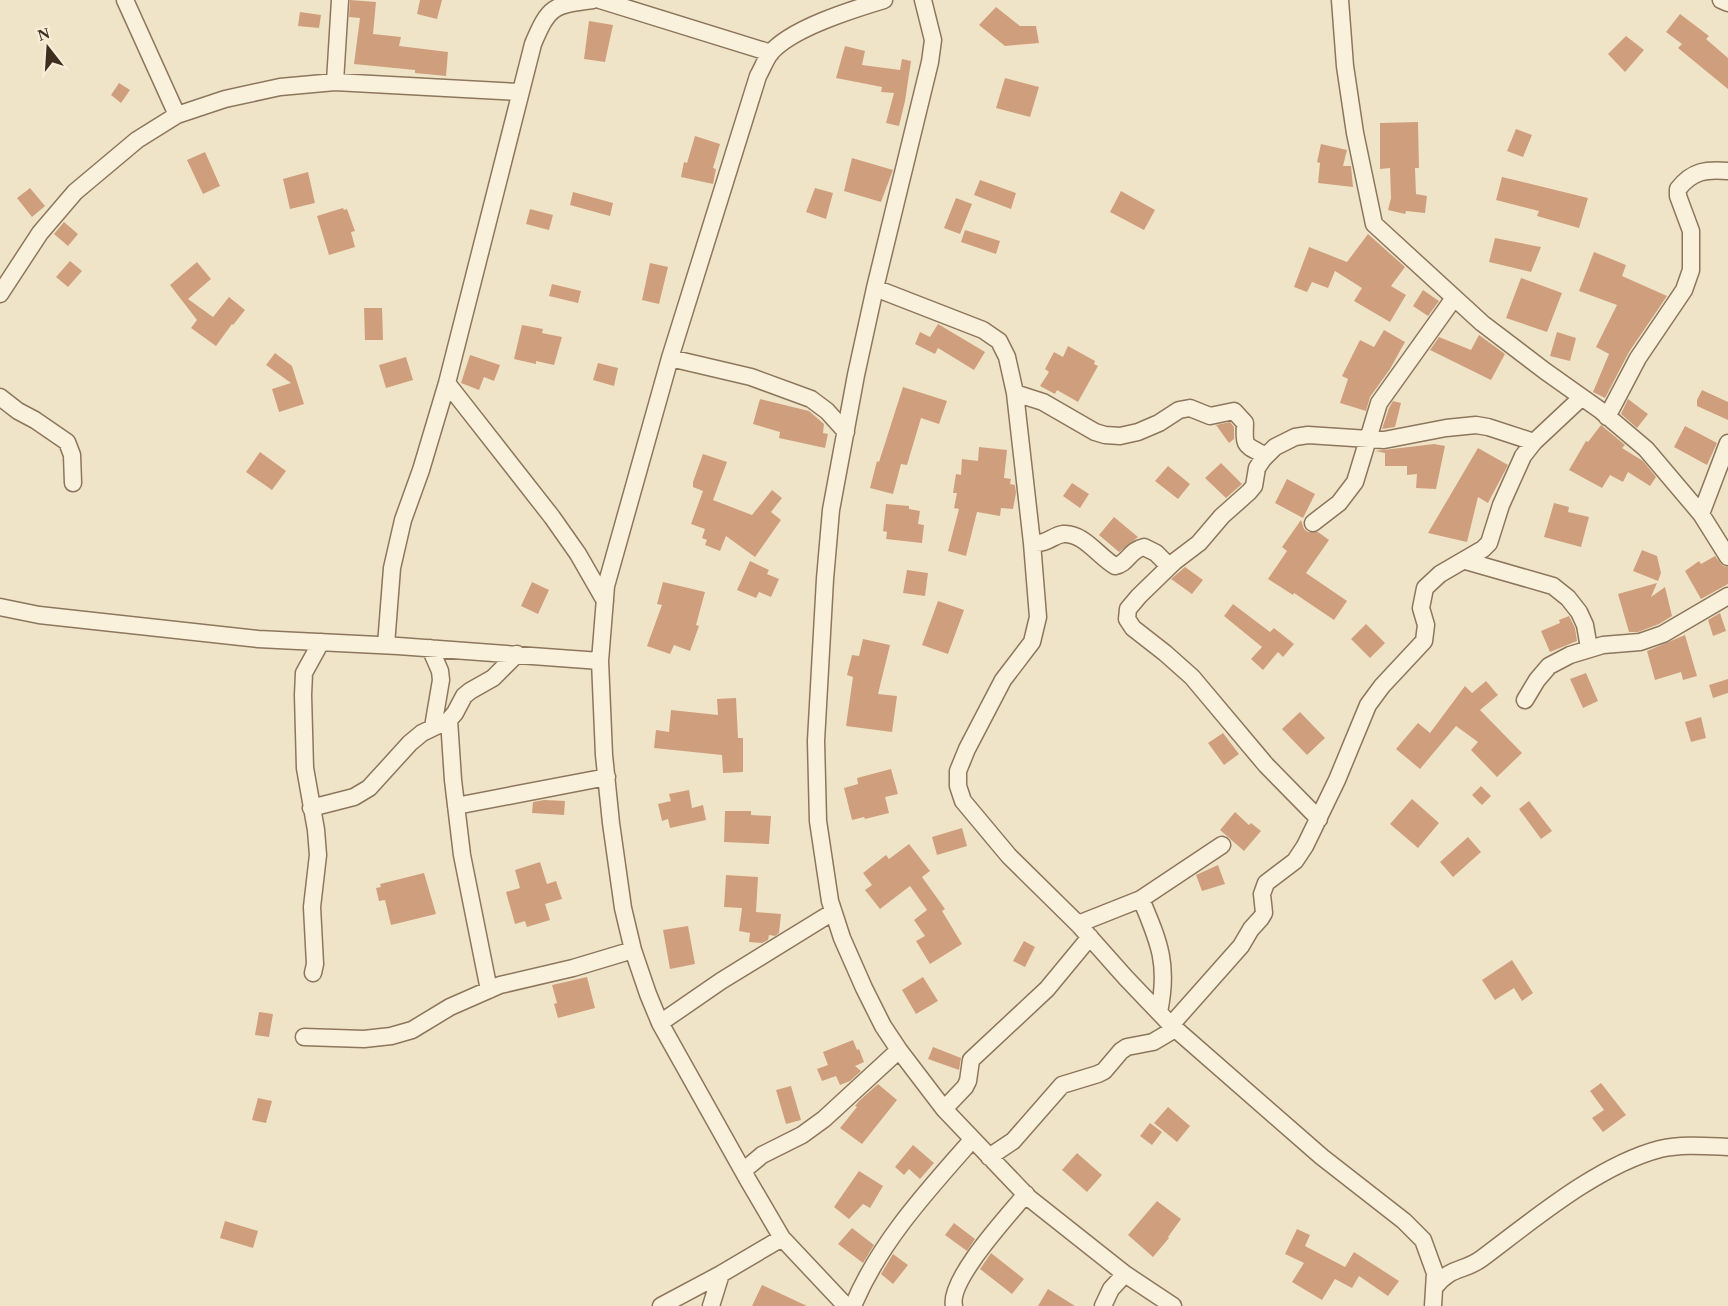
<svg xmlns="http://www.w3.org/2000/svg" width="1728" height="1306" font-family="Georgia,serif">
	<rect width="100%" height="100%" fill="#f0e4c8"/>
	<path fill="#cf9f7d" d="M350,0L376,2L373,34L401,37L399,46L448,52L446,76L415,73V70L354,64L360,18L349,17Z
		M420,0H442L437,19L417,14Z
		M996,7L1020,26H1036L1039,43L1005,46L979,25Z
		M300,12L321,15L319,28L298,26Z
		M1680,14L1709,36L1706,39L1728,58V89L1678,48L1682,44L1666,32Z
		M589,21L613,25L605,62L584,59Z
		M1626,36L1644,50L1625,72L1608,54Z
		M845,46L865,51L862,65L900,70L902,59L911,61L905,101L899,126L886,123L894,93L881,92L882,87L836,78Z
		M1005,78L1039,87L1030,117L996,108Z
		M119,83L130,90L121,103L111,95Z
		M1418,122L1419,168H1415L1416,194L1427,196L1425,213L1406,211L1405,214L1388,210L1391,198L1390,168L1380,169V123Z
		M1516,129L1532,135L1523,157L1507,151Z
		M695,136L720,144L713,168L716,169L713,184L681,177L684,162L687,163Z
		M1321,144L1347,150L1343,166H1351L1353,187L1318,183L1320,163L1317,162Z
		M205,152L220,186L203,194L187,160Z
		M852,158L893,170L881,202L844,191Z
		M308,172L315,203L290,209L283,179Z
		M1502,177L1588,198L1579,228L1537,216L1539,211L1496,200Z
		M980,180L1016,193L1011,209L974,195Z
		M30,188L45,206L32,217L17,198Z
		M815,188L833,193L826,219L806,212Z
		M1121,191L1155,210L1144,230L1110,212Z
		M573,192L613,203L610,216L570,205Z
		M956,198L972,204L960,234L944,228Z
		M343,208L344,210L347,209L355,231L351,232L355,247L329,255L317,216Z
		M530,209L553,215L549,230L526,224Z
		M64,222L78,234L68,246L54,234Z
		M965,230L1000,241L996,254L961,242Z
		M1368,234L1405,267L1391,286L1406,295L1390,322L1354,301L1362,288L1335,271L1328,288L1312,282L1307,292L1294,287L1309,247L1347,262Z
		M1495,238L1541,247L1531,272L1489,262Z
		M1594,252L1626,265L1622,276L1667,296L1629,352L1605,398L1593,392L1609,354L1596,347L1617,305L1579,291Z
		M70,261L82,271L68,287L56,277Z
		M197,262L211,279L188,299L213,317L229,297L245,310L233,325L232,324L216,346L191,328L197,320L170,285Z
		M650,263L668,267L659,304L642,300Z
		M1521,278L1562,293L1547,332L1506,318Z
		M552,284L581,291L578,303L549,296Z
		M1423,290L1439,301L1428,316L1413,306Z
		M364,308H382L383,340H365Z
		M938,324L985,352L974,370L938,348L935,354L915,344L920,332L930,337Z
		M522,325L543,329L542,333L562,337L554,365L536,361V364L514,359Z
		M1384,330L1405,342L1390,369L1370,397L1366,411L1340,403L1348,379L1342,376L1360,340L1374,347Z
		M1557,332L1576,338L1570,361L1550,356Z
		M1479,335L1505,354L1491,380L1430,350L1439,337L1471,350Z
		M1068,346L1095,361L1094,364L1098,366L1078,402L1057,390L1055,394L1040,386L1049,372L1045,369L1054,352L1063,357Z
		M275,353L292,366L304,404L279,412L272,389L291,383L266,365Z
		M470,355L500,365L494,381L484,377L479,390L461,383Z
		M406,357L413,380L386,388L379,365Z
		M598,363L618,368L614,386L593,380Z
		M903,387L947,401L939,424L921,418L907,465L901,464L893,494L870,488L877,461L879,462Z
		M1702,390L1728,402V420L1697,406V400Z
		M760,399L809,411L824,424L823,433L828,434L825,448L779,438L780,432L753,424Z
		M1628,399L1648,414L1637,428L1621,414Z
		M1393,401L1401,403L1395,427L1382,429L1389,408Z
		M1230,422L1234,427V439L1229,443L1216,425Z
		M1601,425L1625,445L1622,448L1643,461L1656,477L1650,486L1628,472L1623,482L1610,475L1602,488L1569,470L1586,441L1588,442Z
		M1685,426L1717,443L1707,465L1674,447Z
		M1434,444L1445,446L1436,489L1416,488L1417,474L1407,475V466H1385V453L1375,451Z
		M979,447L1007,450L1004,478L1011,479L1010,484L1015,485L1016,493L1013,509L1001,508L1000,516L977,512L966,556L948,551L959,509L954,508L957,493H953L956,474L961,475L962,459L978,461Z
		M1478,448L1508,465L1488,503L1478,497L1467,542L1428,533Z
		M260,452L286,471L272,490L246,472Z
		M703,454L727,462L713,500L752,515L772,490L782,498L771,512L781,520L755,557L726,536L720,551L705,545L707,540L702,538L705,529L691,524L703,491L693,487V482Z
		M1221,463L1242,484L1226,498L1205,478Z
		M1168,466L1190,484L1178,499L1155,481Z
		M1287,479L1315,494L1303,518L1275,503Z
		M1072,483L1089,494L1080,508L1063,496Z
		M1554,503L1569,507L1568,512L1589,517L1581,547L1544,537Z
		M886,504L909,506V509L920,511L918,524L924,525L922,543L886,539L887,532L883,531Z
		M1114,517L1138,537L1119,552L1099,535Z
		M1301,520L1304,529L1308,532H1318L1329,540L1306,573L1347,601L1334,620L1294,593L1293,595L1268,579L1287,551L1282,547Z
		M1642,550L1657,556L1661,573L1658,581L1633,571Z
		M1715,556L1723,566L1728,567V584L1701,599L1685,571L1699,561L1701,564Z
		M750,561L769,570L767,574L779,579L771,597L759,592L756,598L737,590Z
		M1185,567L1203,580L1192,594L1171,579Z
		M907,570L928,573L925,596L903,593Z
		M532,582L549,590L538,614L521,606Z
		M663,582L705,592L696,625L699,626L690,651L674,645L670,654L647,646L662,605L657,604Z
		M1657,583L1651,597L1665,587L1672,616L1659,624L1638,632H1629L1618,594Z
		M938,601L964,610L948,654L922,645Z
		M1233,604L1270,632L1274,628L1294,644L1283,657L1278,652L1263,670L1251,659L1262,647L1224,616Z
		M1720,613L1726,631L1713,636L1708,620Z
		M1569,616L1575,628L1577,641L1550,652L1541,631L1560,623L1559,620Z
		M1366,624L1385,643L1370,658L1351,639Z
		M1685,635L1697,676L1683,680L1681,672L1655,680L1647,651Z
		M863,639L890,645L878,694L897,696L892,732L846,726L853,677L847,675L852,655L859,656Z
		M1586,673L1598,701L1583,708L1570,679Z
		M1728,679V693L1713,698L1709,685Z
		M1486,681L1498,695L1480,710L1522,753L1497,777L1471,750L1478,742L1456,726L1420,769L1396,749L1418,723L1430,733L1465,686L1472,693Z
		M736,698L738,738H743V772L723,773L722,755L654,748L656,730L669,732L671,710L718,715L717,699Z
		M1300,712L1325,738L1307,755L1282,729Z
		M1701,717L1706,738L1691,742L1685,722Z
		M1223,733L1239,754L1224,765L1208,743Z
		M891,769L898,794L885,797L889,813L865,819L864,817L852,820L844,788L858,784L857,778Z
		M1481,786L1491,796L1482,805L1472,795Z
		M689,790L692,808L703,805L706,820L670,828L668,819L662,821L658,804L671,801L669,794Z
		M1412,799L1439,823L1418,848L1390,824Z
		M544,800L565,801L564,815L532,813L533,802Z
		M1529,801L1552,831L1541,839L1519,809Z
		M725,811H751V815L771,816L769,844L724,842Z
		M1235,812L1249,825L1251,823L1261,831L1244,851L1220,830Z
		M962,828L967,846L937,855L932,837Z
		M1468,837L1481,852L1453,877L1440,862Z
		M909,844L930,871L922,877L945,909L942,911L962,944L930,964L916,941L925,936L914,920L927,910L910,886L880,909L865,890L872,885L863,873L886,855L889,859Z
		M540,862L547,884L556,881L562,899L545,904L550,920L527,927L525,921L515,924L506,892L520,888L515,870Z
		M1218,865L1225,884L1202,891L1196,875Z
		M424,873L436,914L391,925L385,900L379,901L376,888L381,887L380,884Z
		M726,875L758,877L756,912L781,914L779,933L775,936L769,935L768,940L762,943L749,942L750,933L739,931L742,908L724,907Z
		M688,926L695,964L670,969L663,930Z
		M1024,941L1035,947L1025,967L1013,961Z
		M1512,960L1533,993L1522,1001L1514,988L1495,1000L1482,980Z
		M587,977L595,1008L558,1018L554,1004L557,1003L552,985Z
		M923,977L938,1001L916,1014L902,990Z
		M259,1012L273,1014L269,1037L255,1035Z
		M853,1040L857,1050L859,1049L864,1062L855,1066L861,1071L850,1081L840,1085L836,1076L822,1081L817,1069L828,1065L823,1052Z
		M933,1047L961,1058L959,1070L928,1059Z
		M1601,1083L1626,1115L1603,1132L1592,1118L1604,1110L1590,1091Z
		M878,1084L897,1100L862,1144L840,1128L857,1107L855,1106L859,1101Z
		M791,1086L801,1120L786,1124L776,1090Z
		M258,1098L272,1101L266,1123L252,1120Z
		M1168,1107L1190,1126L1177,1142L1154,1123Z
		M1150,1123L1162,1132L1152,1145L1140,1136Z
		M913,1145L934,1163L920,1179L909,1169L904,1175L895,1167Z
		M1077,1153L1102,1175L1087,1192L1062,1170Z
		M859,1171L883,1186L870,1208L863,1204L849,1219L834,1207Z
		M1157,1201L1181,1219L1168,1237L1169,1238L1153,1257L1128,1235Z
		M225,1221L258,1231L253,1248L220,1238Z
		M954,1223L975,1239L967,1251L945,1235Z
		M852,1228L874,1245L863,1263L838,1244Z
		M1297,1229L1310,1235L1305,1246L1345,1267L1354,1252L1399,1281L1388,1296L1359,1276L1352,1288L1335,1279L1322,1300L1292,1282L1304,1263L1285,1254Z
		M991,1253L1024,1279L1012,1294L980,1269Z
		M893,1254L908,1265L893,1284L881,1274Z
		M762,1285L807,1306H752Z
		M1048,1289L1075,1306H1038Z"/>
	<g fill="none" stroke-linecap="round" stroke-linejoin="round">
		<g stroke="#8d765c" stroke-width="19">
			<path id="minor" d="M125,0L177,115
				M600,0L771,53
				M923,0L933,40L930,62L875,288L856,375L831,510L825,579L816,741L818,821L830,901L842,938L864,988L883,1026L899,1050L944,1109L1029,1198L1125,1274L1173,1306
				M1340,0L1345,66L1355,133L1374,224L1482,323L1545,371L1600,410L1646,449L1701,514L1728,557
				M1721,0L1728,3
				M335,82L340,0
				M875,288L983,330L999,341L1007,357L1015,393L1032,543L1038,617L1032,642L1003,680L967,749L958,771V786L963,801L1009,856L1078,924L1126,978L1171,1025L1322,1157L1404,1221L1423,1240L1435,1273L1433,1306
				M0,294L40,233L75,192L137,140L177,115L225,99L280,87L335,82L519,92
				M670,358L751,377L811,399L827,411L846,432
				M447,383L552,517L578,554L605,601
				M1015,393L1043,402L1095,432L1105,435L1120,436L1138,432L1159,423L1179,410L1190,408L1210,416L1234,411L1245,423C1244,448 1244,444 1266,456
				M0,397L18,411L35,420L67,442L72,455L73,483
				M1607,417L1638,358L1684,290L1691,270V231L1678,196V189C1692,171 1706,169 1728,171
				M1701,514L1728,443
				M1313,523L1339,503L1355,482L1379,403L1454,298
				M1032,543C1049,544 1051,536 1063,534C1083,532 1099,557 1115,566C1128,564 1129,550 1144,547L1156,553L1169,566
				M1466,561L1553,586L1568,598L1579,612L1585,625L1589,648
				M0,607L39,615L258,639L398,646L600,661
				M386,645L392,568L403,520L421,470L447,383L533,44C549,6 553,5 593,0
				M430,648L440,671L441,680L433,727
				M1525,700L1537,680L1549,666L1570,655L1603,645L1640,642L1663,634L1728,596
				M449,720L453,780L462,855L489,990
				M456,806L607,777
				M311,808L354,797L369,788L410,743L422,733L449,720L455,713L464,696L470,691L493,678L517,654
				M1319,819L1266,765L1192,677L1165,653L1133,628L1127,619L1128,609L1139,596L1174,562L1199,543L1222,516L1249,492L1254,486L1257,468L1263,459L1275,447L1295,437L1308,435L1384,440L1446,428L1476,425L1488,427L1534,442
				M1141,899C1159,942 1169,964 1159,1012
				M1078,924L1141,899L1222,845
				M313,973L315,964L312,907L318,855L316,830L305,768L303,695L304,673L321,642
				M660,1023L721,981L833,912
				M1171,1025L1241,946L1251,929L1261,918L1264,913L1262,894L1266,883L1295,861L1305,846L1337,780L1368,705L1382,686L1424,641L1426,625L1421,608L1425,588L1440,574L1483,549L1489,543L1501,505L1523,456L1534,442L1581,398
				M304,1037L364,1039L391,1036L412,1030L450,1007L500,985L573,968L633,950
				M944,1109L965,1087L968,1081L971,1060L1047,989L1090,937
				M989,1157L1013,1141L1062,1085L1098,1074L1104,1071L1121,1051L1127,1047L1153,1042L1175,1029
				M743,1171L762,1155L802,1135L824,1119L899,1050
				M1435,1287C1451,1266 1463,1272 1481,1259C1532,1221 1598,1165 1660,1149C1682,1144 1705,1146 1728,1147
				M661,1306L721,1274L782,1238
				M711,1306L721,1274
				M846,1306L782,1238L748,1180L660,1023L648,994L633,950L623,908L611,823L604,755L600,661L606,586L670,358L758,76C762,69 765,61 769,55C788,29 854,9 884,0
				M853,1306C879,1243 927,1191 972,1140
				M954,1306C948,1280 1008,1216 1026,1194
				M1103,1306L1111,1289L1125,1274"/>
		</g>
		<use href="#minor" stroke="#faf1dc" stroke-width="16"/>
	</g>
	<g transform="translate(48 48) rotate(343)" stroke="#f7eed8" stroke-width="4.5" paint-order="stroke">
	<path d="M0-4.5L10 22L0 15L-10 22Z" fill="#3d2e20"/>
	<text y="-9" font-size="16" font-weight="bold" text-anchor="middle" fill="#3d2e20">N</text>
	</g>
</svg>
